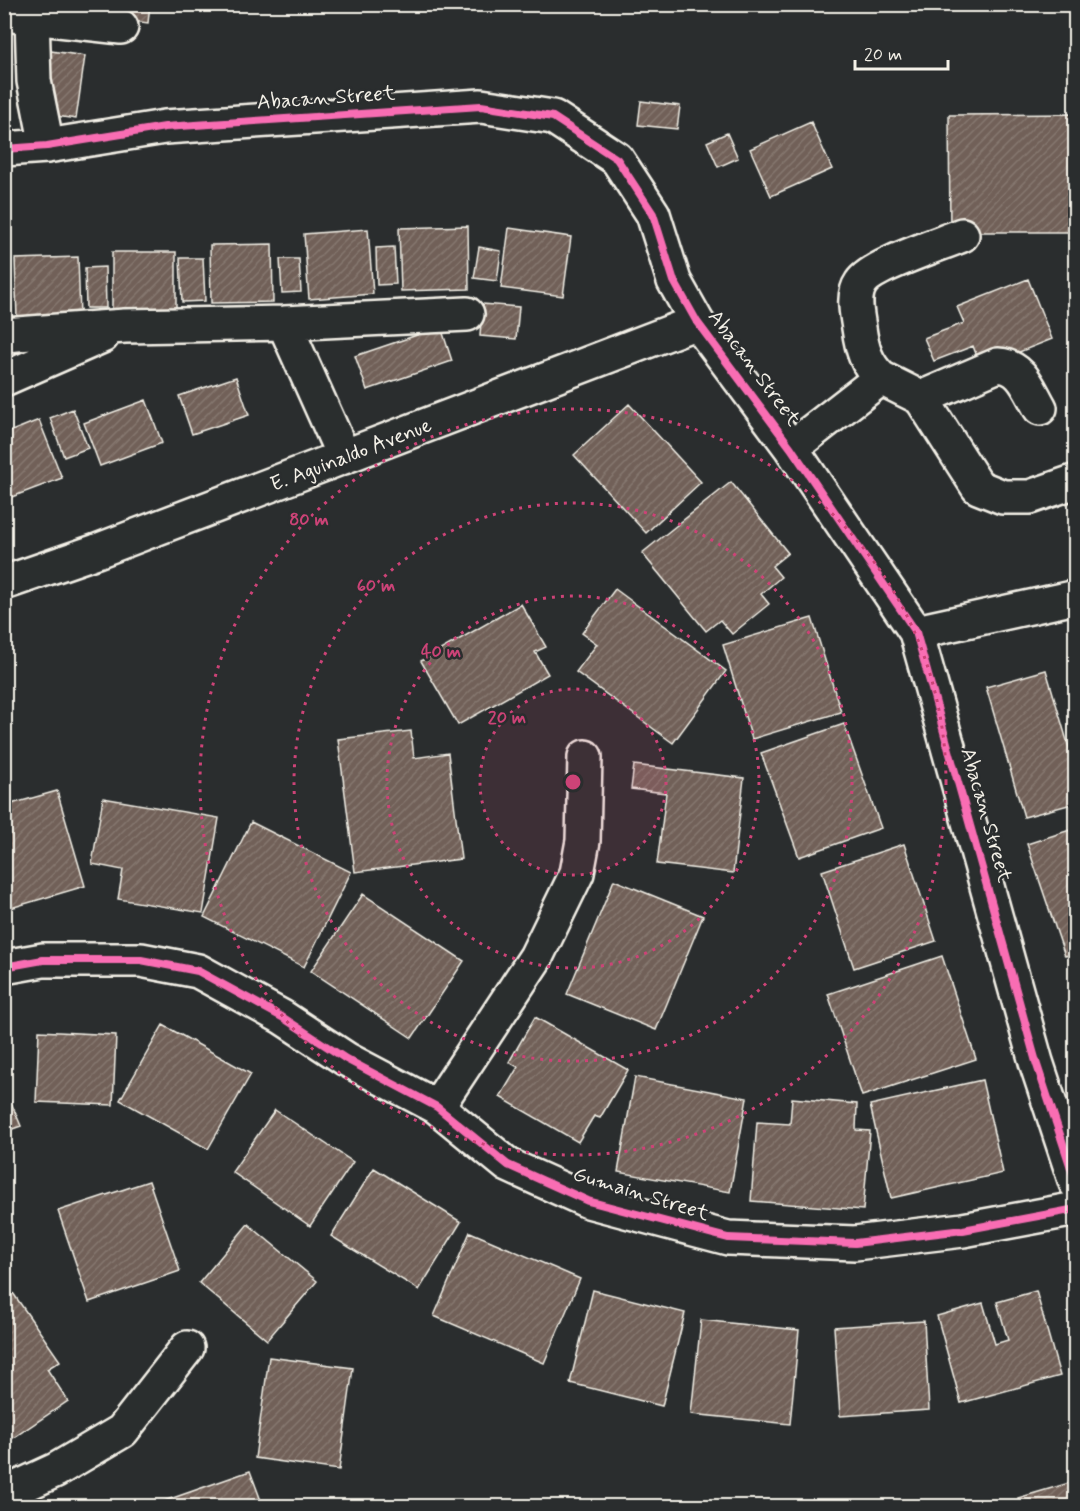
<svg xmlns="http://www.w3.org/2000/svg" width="1080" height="1511" font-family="Mynerve,sans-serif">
	<defs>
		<pattern id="building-hatch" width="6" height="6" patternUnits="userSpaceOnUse" patternTransform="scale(1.5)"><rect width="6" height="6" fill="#716158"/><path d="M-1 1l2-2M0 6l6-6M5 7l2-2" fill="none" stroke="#867870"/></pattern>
	</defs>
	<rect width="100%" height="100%" fill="#2a2d2e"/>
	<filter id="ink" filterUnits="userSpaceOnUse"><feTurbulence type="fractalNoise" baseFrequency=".0167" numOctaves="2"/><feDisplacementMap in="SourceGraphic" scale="12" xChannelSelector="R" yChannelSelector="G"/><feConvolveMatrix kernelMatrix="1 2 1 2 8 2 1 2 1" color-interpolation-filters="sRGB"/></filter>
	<g filter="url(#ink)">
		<path fill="url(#building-hatch)" stroke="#f4f1e8" stroke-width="1.5" d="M96,4H150L148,23L95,16Z
			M51,51L85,56L76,119L43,114Z
			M641,101L680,106L677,129L638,125Z
			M1076,114V232H950L949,115Z
			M811,122L832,169L771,196L750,149Z
			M727,133L738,158L718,167L707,142Z
			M468,226L469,289L401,291L399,228Z
			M509,228L571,237L563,296L501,288Z
			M368,229L373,294L309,299L304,234Z
			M272,244L273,302L211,303L210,245Z
			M394,247L396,284L377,285L376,248Z
			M479,247L501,251L497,281L474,278Z
			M112,252H176V309H112Z
			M78,257L80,316L17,318L15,259Z
			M180,258H203L205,301L182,302Z
			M280,259H299L301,292L282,293Z
			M105,267L106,308H86L85,268Z
			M1028,279L1052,339L981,367L973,346L934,361L924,338L964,323L957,307Z
			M4,280H7L8,315H4Z
			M482,304L519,307L516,339L480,336Z
			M441,327L452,361L367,390L355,356Z
			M236,377L249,415L192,434L179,396Z
			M146,400L162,443L100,466L84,423Z
			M629,404L701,482L646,533L574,455Z
			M73,409L88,448L64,457L50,418Z
			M39,420L62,478L4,500V434Z
			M731,482L788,553L772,566L781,577L761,594L769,604L732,634L720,620L706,631L642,553Z
			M615,589L726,671L673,743L576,672L597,644L582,633Z
			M521,604L546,647L535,652L548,674L458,725L421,661Z
			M812,618L841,712L752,739L723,645Z
			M1046,670L1076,771V803L1024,817L986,687Z
			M844,724L881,828L799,857L761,753Z
			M411,731L414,758L448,753L461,859L355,872L338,739Z
			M634,765L744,778L733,873L657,864L666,793L631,789Z
			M57,791L85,886L4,910V806Z
			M103,798L219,818L203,913L118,899L123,870L92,864Z
			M251,822L351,872L304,967L204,917Z
			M1076,828V953L1065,956L1027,844Z
			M904,844L936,941L854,968L822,871Z
			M614,880L703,916L656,1030L567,994Z
			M363,894L464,961L412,1038L311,971Z
			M942,956L976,1059L862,1096L828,994Z
			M535,1017L628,1070L600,1118L594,1116L578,1142L500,1097L518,1067L509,1062Z
			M163,1025L251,1074L208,1149L120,1100Z
			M39,1031L116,1035L113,1105L36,1102Z
			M635,1077L747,1098L730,1192L618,1172Z
			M982,1080L1003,1173L891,1198L870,1105Z
			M4,1086L21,1126L4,1132Z
			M792,1098L857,1104L856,1130L870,1131L863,1210L751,1201L757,1122L790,1124Z
			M275,1110L353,1162L310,1226L232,1172Z
			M374,1168L461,1222L419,1290L331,1236Z
			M149,1181L180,1271L89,1302L58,1211Z
			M248,1224L317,1281L267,1340L199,1283Z
			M470,1232L580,1279L544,1363L434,1316Z
			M4,1280L60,1361L47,1369L68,1401L4,1444Z
			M593,1290L685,1313L662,1406L570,1383Z
			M1036,1291L1060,1376L961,1403L937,1316L983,1303L995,1344L1008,1340L997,1302Z
			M701,1320L799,1330L790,1424L691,1414Z
			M924,1321L929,1410L840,1416L834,1327Z
			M269,1357L353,1368L339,1470L255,1458Z
			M250,1471L263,1506H150Z
			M1076,1481V1506H1021L1018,1498Z"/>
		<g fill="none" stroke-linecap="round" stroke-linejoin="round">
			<g stroke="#f4f1e8" stroke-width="38">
				<path id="minor" d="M4,14L32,17L34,81L47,146
					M32,17L121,27
					M4,149L47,146L165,127L481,106L553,117L617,159L653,214L674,281L697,322L791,448L916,632L1036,1062L1076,1183
					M284,323L344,457
					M4,335L125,326L284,323L467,314
					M881,378L921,398L978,487L1003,497H1030L1076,481
					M4,379L102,336
					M921,398L998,365C1022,366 1029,389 1040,408
					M791,448L881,378C866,364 862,349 859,328C857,314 852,296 861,283C871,266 941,244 962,235
					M4,583L97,551L697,322
					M916,632L1076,597
					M4,967L43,960H141L198,971L282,1017L346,1059L437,1107L508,1165L588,1201L728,1238L855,1243L963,1230L1076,1209
					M437,1107L536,957L577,873L583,841L585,757
					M4,1494L56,1470L122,1431L187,1348"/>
			</g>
			<use href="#minor" stroke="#2a2d2e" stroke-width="33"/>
			<g stroke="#2a2d2e" stroke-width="11">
				<path id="cycleway" d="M4,149L47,146L165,127L481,106L553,117L617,159L653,214L674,281L697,322L791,448L916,632L1036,1062L1076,1183
					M4,967L43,960H141L198,971L282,1017L346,1059L437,1107L508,1165L588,1201L728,1238L855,1243L963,1230L1076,1209"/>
			</g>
			<use href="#cycleway" stroke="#f96db3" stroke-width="8"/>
		</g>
	</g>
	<circle cx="573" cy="782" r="93" fill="#cc4377" fill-opacity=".12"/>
	<g fill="none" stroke="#cc4377" stroke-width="3" stroke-dasharray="3 6">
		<circle cx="573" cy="782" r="93"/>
		<circle cx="573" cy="782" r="186"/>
		<circle cx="573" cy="782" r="279"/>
		<circle cx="573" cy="782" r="373"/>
	</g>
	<g text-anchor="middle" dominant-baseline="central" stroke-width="5" stroke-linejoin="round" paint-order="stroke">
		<g font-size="21" fill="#f4f1e8" stroke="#2a2d2e">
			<text transform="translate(326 98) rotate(-4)">Abacan Street</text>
			<text transform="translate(754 368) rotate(53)">Abacan Street</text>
			<text transform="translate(351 455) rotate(-21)">E. Aguinaldo Avenue</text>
			<text transform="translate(986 815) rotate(74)">Abacan Street</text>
			<text transform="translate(641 1194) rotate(17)">Gumain Street</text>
		</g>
	</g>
	<circle cx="573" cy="782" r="9" fill="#cc4377" stroke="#2a2d2e" stroke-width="3"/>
	<g font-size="18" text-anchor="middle" font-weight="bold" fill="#cc4377" stroke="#2a2d2e" stroke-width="5" stroke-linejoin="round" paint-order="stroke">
		<text x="309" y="525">80 m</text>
		<text x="376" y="591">60 m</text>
		<text x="441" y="657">40 m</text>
		<text x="507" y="723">20 m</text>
	</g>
	<rect width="1080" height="1511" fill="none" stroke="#2a2d2e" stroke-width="24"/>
	<rect x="12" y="12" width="1056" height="1487" fill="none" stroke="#f4f1e8" stroke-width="2" filter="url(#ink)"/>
	<path d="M855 60v9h93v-9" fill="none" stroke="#f4f1e8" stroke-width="3"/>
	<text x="864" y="60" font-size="18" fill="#f4f1e8" stroke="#2a2d2e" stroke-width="4.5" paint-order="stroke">20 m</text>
</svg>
